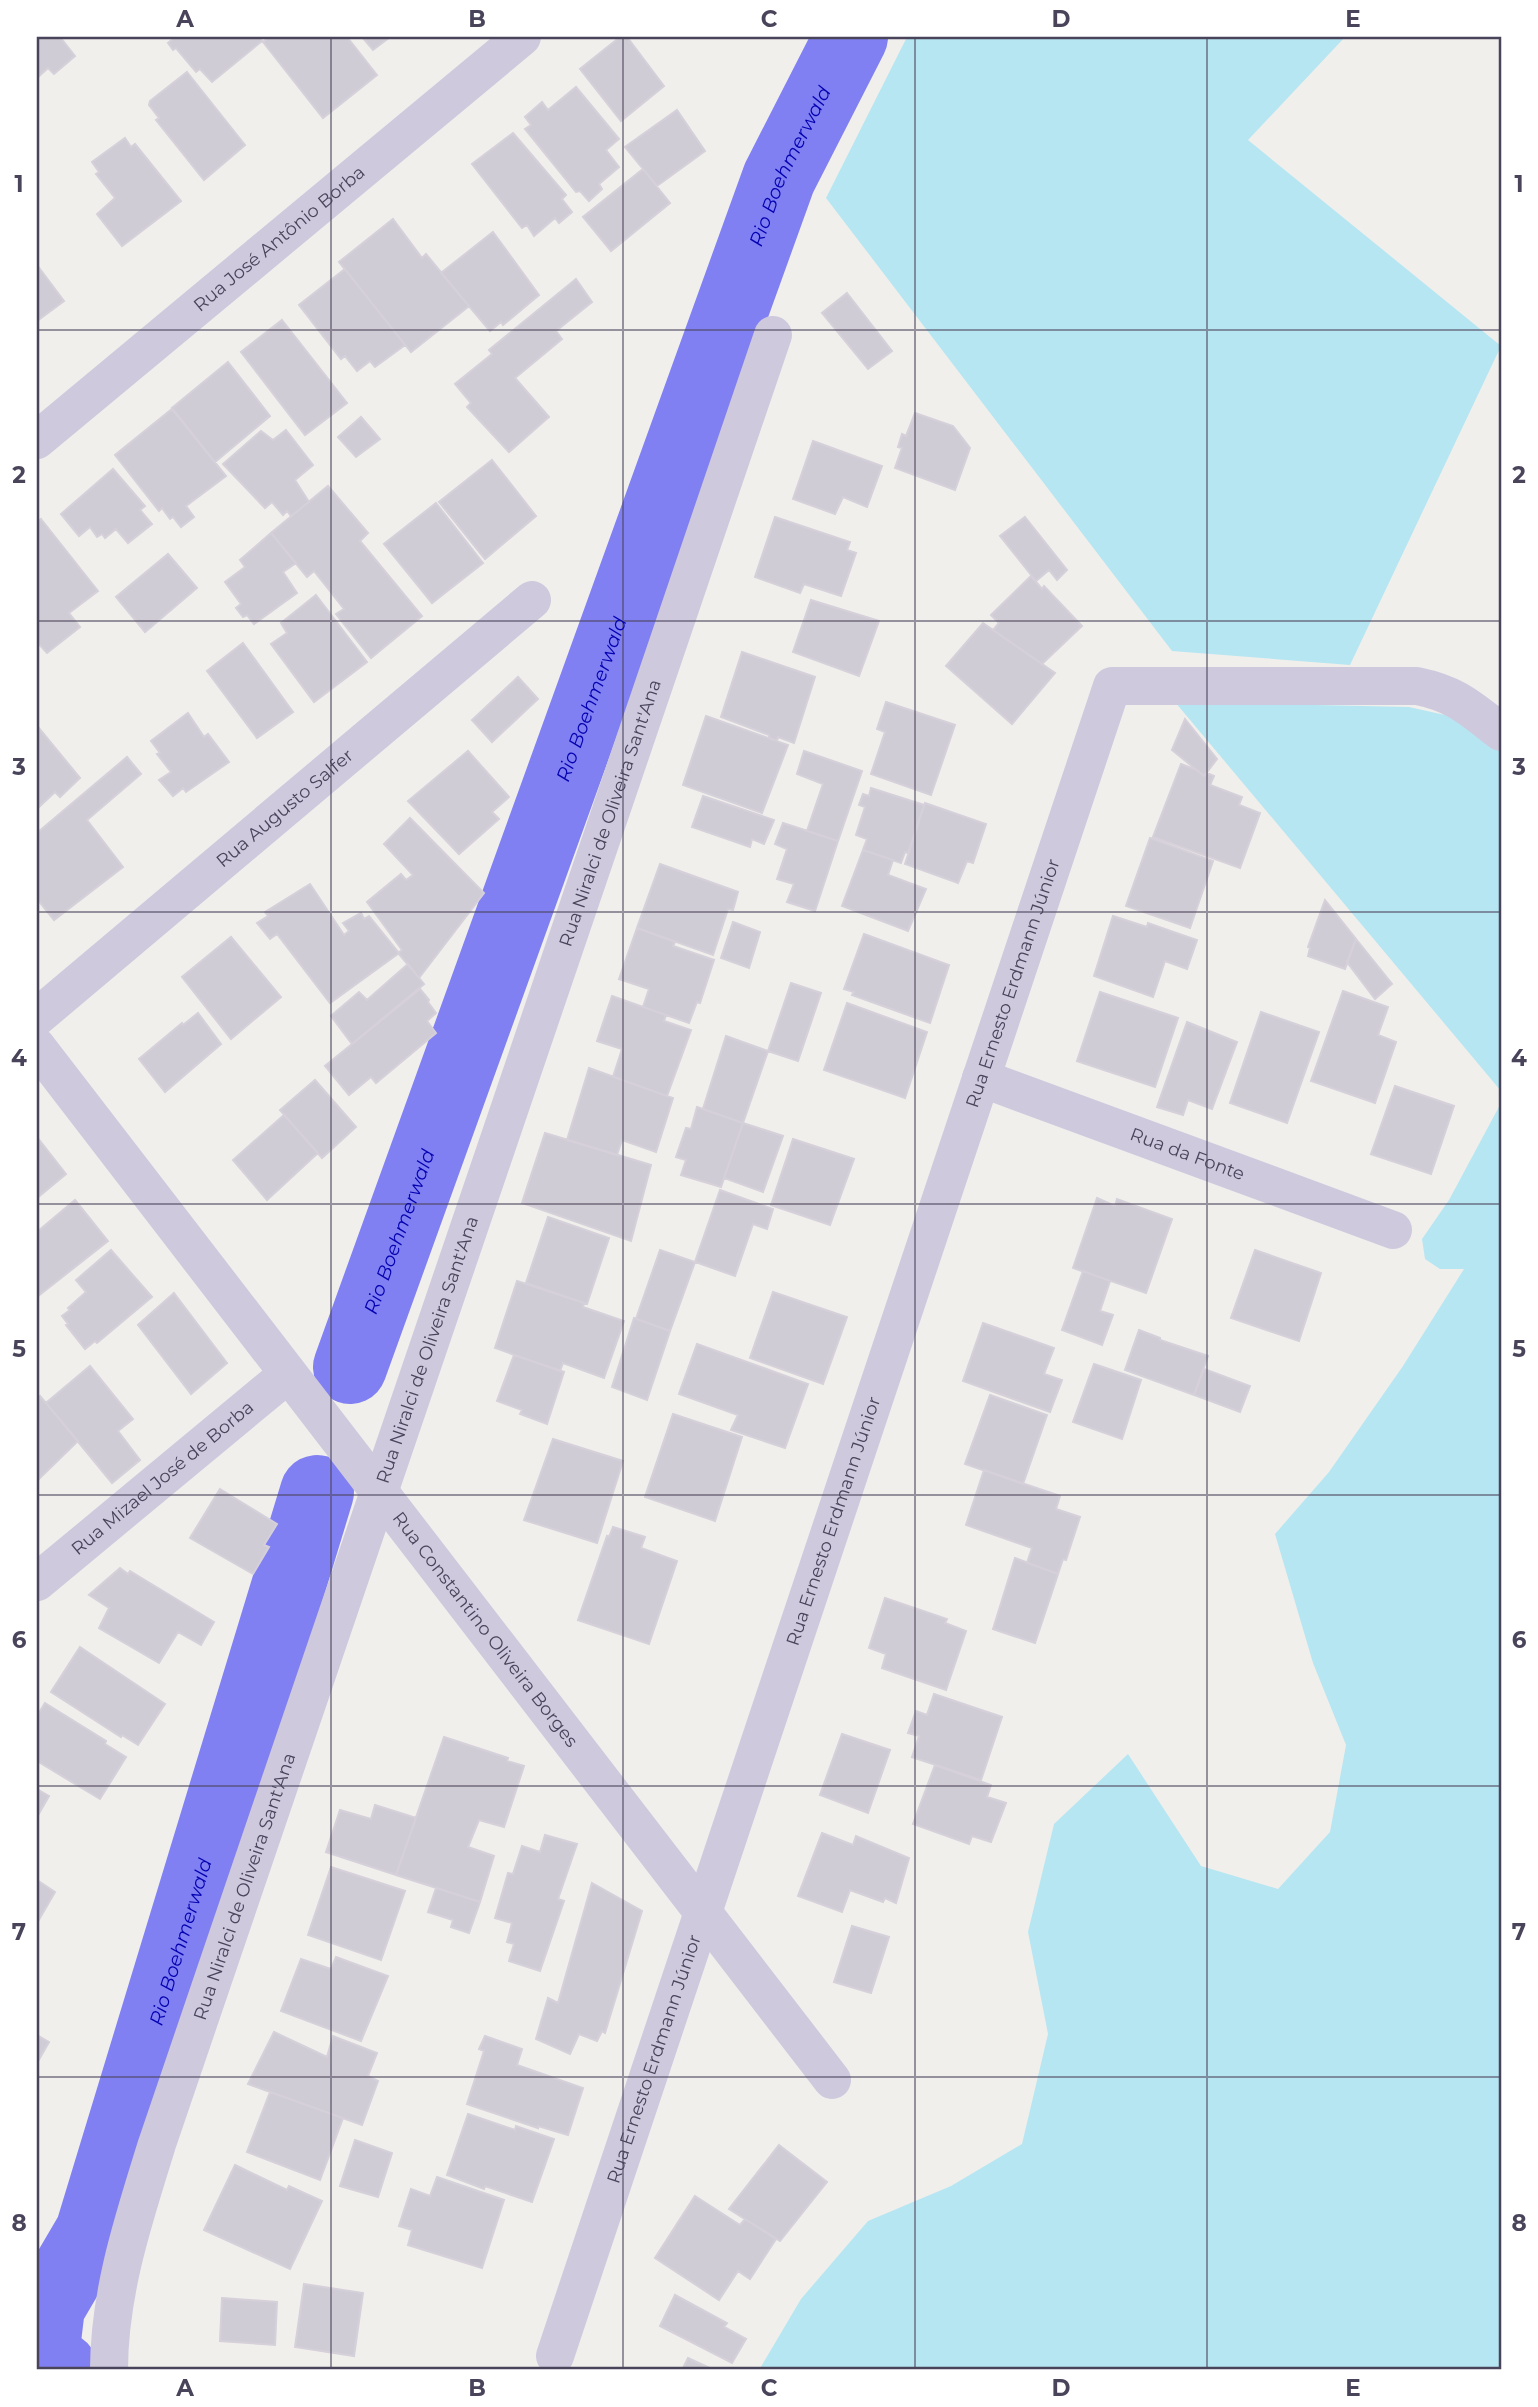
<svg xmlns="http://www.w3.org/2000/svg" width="1538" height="2407" font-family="Montserrat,sans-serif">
	<rect width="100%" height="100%" fill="#f0efec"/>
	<path fill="#b6e6f2" d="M907,37H1345L1248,140L1501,346L1350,665L1172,651L826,198Z
		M1175,702L1409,707L1454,717L1501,751V1091Z
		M1501,1103V2370H759L801,2299L868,2221L951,2186L1022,2144L1048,2034L1028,1932L1054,1824L1128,1754L1201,1866L1278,1889L1330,1832L1346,1745L1313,1663L1275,1534L1329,1472L1403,1366L1464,1269H1440L1425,1259L1422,1239L1449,1200Z"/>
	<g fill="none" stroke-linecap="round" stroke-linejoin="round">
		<path stroke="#8180f2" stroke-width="12" d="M40,2370L41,2365"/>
		<g stroke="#8180f2" stroke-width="74">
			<path id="s1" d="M350,1367L779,178L851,37"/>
			<path id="s2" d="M61,2369L41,2365L48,2307L92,2232L317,1492"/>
		</g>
	</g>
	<path fill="#d0ccd5" stroke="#d5d0d9" stroke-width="2" d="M37,37H60L75,56L54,74L48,68L37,78Z
		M175,37H259L262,41L212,82L200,69L196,72L176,48L173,50L168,43Z
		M269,37H347L377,75L323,118L263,42Z
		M362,37H390L373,50Z
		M620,37H627L664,86L621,121L580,69Z
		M187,72L245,145L204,180L156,120L159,118L149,105L150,101Z
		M576,87L619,139L606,150L619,167L599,184L602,189L589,201L580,191L576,192L525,129L531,125L525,117L542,102L548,110Z
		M677,110L705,151L657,186L625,147Z
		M513,133L566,195L562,199L572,212L559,223L555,218L534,236L527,225L522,228L472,164Z
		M125,138L131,147L135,144L181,201L122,246L97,214L115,198L96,174L99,172L92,162Z
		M643,169L670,203L611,251L583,217Z
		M393,219L422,258L426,254L469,306L411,352L339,262Z
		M493,232L539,295L503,325L501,322L490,331L441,273Z
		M37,265L64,301L37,321Z
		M345,269L405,345L375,367L370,361L357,371L345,356L341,359L299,305Z
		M576,279L592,302L556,331L562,339L515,378L549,417L509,452L467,407L471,403L455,384L492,354L489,350Z
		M847,293L892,351L868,369L822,313Z
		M282,320L347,403L305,435L241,352Z
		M228,362L270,416L215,462L172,408Z
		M172,409L226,476L186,506L194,517L181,527L173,517L170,519L162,508L159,511L115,455Z
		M915,413L953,426L970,448L955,490L895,468L902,448L898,447L902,434L906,436Z
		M361,417L380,439L356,457L338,437Z
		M286,430L313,465L295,480L309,502L291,516L287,511L283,515L272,502L265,508L223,464L261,431L273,440Z
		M813,441L882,466L867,507L843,497L835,514L793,499Z
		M492,460L536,516L485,559L439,502Z
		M113,469L145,506L140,510L152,524L128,543L116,529L105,538L102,534L97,537L90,527L79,536L61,514Z
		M328,486L368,533L360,541L422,616L371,658L336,614L344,609L314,571L307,577L271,533Z
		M436,503L483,563L432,603L384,544Z
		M775,517L850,542L847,550L856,553L841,596L804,584L800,593L755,577Z
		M1025,517L1067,570L1057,580L1049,570L1036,581L1000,536Z
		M41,519L98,591L69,613L80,627L47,653L37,642V522Z
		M271,533L296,563L283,572L297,593L254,624L247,615L243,617L236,608L241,604L225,582L245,567L240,560Z
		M168,554L197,588L145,632L116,597Z
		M1031,576L1042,589L1044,586L1082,626L1042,664L993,630L999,623L991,615Z
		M316,595L367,662L314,702L271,644L287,633L281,623Z
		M811,600L879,621L859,676L793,652Z
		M983,623L1055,673L1012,724L946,666Z
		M243,643L293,712L257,738L207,671Z
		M742,652L815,677L794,743L778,737L777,741L769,738V735L721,717Z
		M518,677L538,699L492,742L472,720Z
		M886,702L955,725L931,795L871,774L885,732L877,729Z
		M188,713L204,737L208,734L229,762L186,792L183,788L173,796L159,780L171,772L157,754L160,753L151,741Z
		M706,716L788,745L762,813L683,785Z
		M1185,719L1217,759L1204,776L1172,750Z
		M38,727L80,778L60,797L55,792L37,809Z
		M468,751L509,797L492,812L499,819L459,854L408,801Z
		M804,751L862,771L838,841L807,831L823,784L797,774Z
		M127,757L141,774L87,820L123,867L54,920L37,899V833Z
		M1181,764L1197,770L1204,776L1207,773L1214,776L1210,785L1242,797L1239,805L1260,813L1240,868L1153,837Z
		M871,788L924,805L908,853L905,852L901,863L863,850L867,839L856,835L865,807L859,805L863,794L869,796Z
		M703,796L774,820L764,844L752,839L750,847L692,827Z
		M925,803L986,824L973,863L967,861L958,883L905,864Z
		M410,818L484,893L419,978L398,953L402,950L367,902L401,874L406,880L413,875L384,844Z
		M783,823L838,841L815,911L787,902L794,884L777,879L787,849L775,844Z
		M1150,838L1213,861L1190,928L1126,906Z
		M863,850L893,860L888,875L926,889L908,931L842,906Z
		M660,864L738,892L733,910L728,909L713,955L637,928Z
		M310,884L344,935L349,931L343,923L361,913L364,919L369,916L399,953L330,1003L277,934L270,939L257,923L268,916L265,912Z
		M1325,900L1356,939L1345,969L1308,956L1310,948L1308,947Z
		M1113,916L1147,927L1148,923L1197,940L1187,969L1165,961L1153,997L1094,976Z
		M733,922L760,932L749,968L721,958Z
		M637,928L675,942L673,946L714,960L700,1003L697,1002L689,1023L643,1007L649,989L619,979Z
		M864,934L949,965L930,1023L852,995L854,992L844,989Z
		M231,937L281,997L231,1039L182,977Z
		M1356,939L1392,984L1375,999L1347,962Z
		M408,964L424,984L352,1044L331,1016L359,992L367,1000Z
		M791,983L821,993L798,1061L768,1051Z
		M420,989L429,1000L428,1002L436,1013L427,1021L436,1033L376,1083L371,1077L349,1095L325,1066Z
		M1343,991L1388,1007L1378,1035L1396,1042L1375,1103L1311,1081Z
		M1100,992L1178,1018L1155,1087L1077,1061Z
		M612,996L666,1015L664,1021L691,1030L667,1096L613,1077L622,1049L597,1041Z
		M847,1003L927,1032L905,1098L824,1070Z
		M1261,1012L1319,1032L1287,1123L1230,1103Z
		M198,1013L221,1044L165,1092L139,1059L182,1023L183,1025Z
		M1187,1022L1237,1042L1212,1109L1188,1100L1183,1115L1157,1107Z
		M726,1036L768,1051L743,1123L703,1109Z
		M589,1068L673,1098L656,1152L622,1140L617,1155L567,1140Z
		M315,1080L356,1127L322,1158L280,1110Z
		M1395,1086L1454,1106L1431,1174L1371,1154Z
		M697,1107L743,1123L721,1187L681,1175L686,1160L676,1157L686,1128L691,1129Z
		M284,1115L318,1153L267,1200L233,1160Z
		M743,1123L783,1136L763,1192L724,1178Z
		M545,1133L651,1165L631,1241L522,1203Z
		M37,1137L66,1174L37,1198Z
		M793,1139L854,1159L830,1225L771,1205Z
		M720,1190L773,1209L767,1229L753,1224L735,1276L695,1262Z
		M1097,1198L1115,1206L1117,1199L1172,1219L1146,1293L1073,1268Z
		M75,1200L108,1241L37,1297V1232Z
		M548,1217L609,1238L587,1304L526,1283Z
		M111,1250L152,1297L97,1343L95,1341L85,1349L66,1325L68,1324L62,1316L70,1310L68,1308L86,1292L76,1280Z
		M660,1250L695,1262L670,1331L636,1319Z
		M1255,1250L1321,1273L1299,1341L1231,1318Z
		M1083,1271L1110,1281L1100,1311L1113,1315L1102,1345L1062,1330Z
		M517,1281L584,1303L583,1307L624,1321L604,1378L563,1363L560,1371L495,1348Z
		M773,1292L847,1317L823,1384L750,1358Z
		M174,1293L227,1363L191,1394L138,1325Z
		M634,1318L670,1331L647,1400L612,1387Z
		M983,1323L1054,1348L1044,1374L1062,1380L1050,1412L963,1381Z
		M1139,1330L1160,1338V1340L1208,1356L1194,1395L1125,1370Z
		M697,1344L808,1384L785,1448L731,1430L738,1415L679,1394Z
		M514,1355L564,1372L547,1424L520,1414L522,1410L497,1401Z
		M1094,1364L1141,1380L1122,1439L1073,1422Z
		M90,1366L133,1419L118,1431L140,1460L112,1483L46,1403Z
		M1204,1369L1250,1386L1240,1412L1194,1395Z
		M990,1395L1047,1415L1023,1484L965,1464Z
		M40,1396L78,1441L37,1481V1399Z
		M673,1414L742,1437L715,1521L645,1497Z
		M553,1439L623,1461L597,1543L524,1520Z
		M984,1470L1060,1496L1056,1509L1080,1517L1066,1560L1063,1559L1058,1574L1027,1563L1032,1548L966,1525Z
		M220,1489L277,1524L264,1545L269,1547L253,1574L190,1538Z
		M613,1527L645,1537L641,1548L677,1561L649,1644L578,1620L607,1536L609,1537Z
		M1015,1558L1058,1574L1035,1643L993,1629Z
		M120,1568L128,1574L130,1571L214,1622L201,1645L178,1632L159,1663L99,1628L109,1608L89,1595Z
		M885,1598L947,1619L945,1623L966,1631L946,1690L882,1668L886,1654L869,1648Z
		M80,1647L165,1704L138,1745L122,1735L121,1737L51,1692Z
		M934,1694L1002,1717L981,1780L912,1757L919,1736L908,1733L916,1711L927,1715Z
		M45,1703L106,1741L105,1744L126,1757L100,1799L37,1761V1716Z
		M842,1734L890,1750L868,1813L820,1795Z
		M444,1737L508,1758L507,1761L524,1766L504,1827L479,1820L468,1847L494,1856L480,1902L396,1875Z
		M935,1765L991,1785L987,1797L1006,1803L991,1842L972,1836L969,1844L913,1824Z
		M37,1789L49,1796L37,1817Z
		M375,1805L416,1818L396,1875L326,1852L340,1810L371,1819Z
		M822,1833L853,1845L856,1836L909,1858L896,1903L885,1898L883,1902L850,1890L842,1912L798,1896Z
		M545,1835L577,1844L558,1899L564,1901L540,1971L509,1961L514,1944L507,1942L512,1923L495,1918L508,1873L513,1874L522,1846L540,1852Z
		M331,1867L405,1891L381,1960L308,1935Z
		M37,1880L55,1892L37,1923Z
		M592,1883L642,1911L605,2033L602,2031L597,2041L579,2034L570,2054L536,2039L548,1998L558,2003Z
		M436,1888L480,1902L469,1933L451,1927L453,1920L428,1912Z
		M852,1926L889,1937L871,1993L834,1982Z
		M336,1957L388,1976L361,2041L281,2011L301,1959L331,1969Z
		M274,2032L327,2057L333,2036L377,2053L368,2076L378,2081L362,2125L248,2084Z
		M37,2035L49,2042L37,2063Z
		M485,2036L522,2049L517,2065L583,2088L568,2135L538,2126V2128L467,2104L484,2051L479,2049Z
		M270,2092L343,2118L320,2180L247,2152Z
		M468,2114L515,2130L516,2126L554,2139L532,2202L485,2186L484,2189L447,2175Z
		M355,2140L392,2153L378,2197L340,2186Z
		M779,2145L827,2182L780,2241L729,2209Z
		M235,2165L287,2190L289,2186L322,2201L290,2269L204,2230Z
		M437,2177L504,2200L482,2268L408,2245L412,2230L399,2226L411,2189L430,2196Z
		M695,2196L740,2225L745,2219L776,2239L750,2279L738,2271L719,2300L655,2258Z
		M304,2284L363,2293L354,2356L295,2347Z
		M675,2295L727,2323L724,2327L746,2339L732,2363L660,2326Z
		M222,2298L277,2302L275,2345L220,2341Z
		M688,2358L714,2370H682Z"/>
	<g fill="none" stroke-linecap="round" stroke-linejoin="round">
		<g stroke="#cfc9de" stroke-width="38">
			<path id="s3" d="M37,440L522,37"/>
			<path id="s4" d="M37,1017L532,600"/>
			<path id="s5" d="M37,1047L832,2080"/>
			<path id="s6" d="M981,1078L1393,1230"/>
			<path id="s7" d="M37,1582L288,1374"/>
			<path id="s8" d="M555,2356L1112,686H1417C1456,694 1470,708 1501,732"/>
			<path id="s9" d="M109,2370C109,2292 134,2218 157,2144L773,335"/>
		</g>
	</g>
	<path fill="none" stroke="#4a445b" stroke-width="2" stroke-opacity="0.55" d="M331,37V2370M623,37V2370M915,37V2370M1207,37V2370M37,330H1501M37,621H1501M37,912H1501M37,1204H1501M37,1495H1501M37,1786H1501M37,2077H1501"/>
	<g text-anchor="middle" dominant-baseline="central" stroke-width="5" stroke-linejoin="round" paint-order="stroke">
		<g font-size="18" fill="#4a445b" stroke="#fff">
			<text stroke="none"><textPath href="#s3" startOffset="315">Rua José Antônio Borba</textPath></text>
			<text stroke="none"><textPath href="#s4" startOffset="324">Rua Augusto Salfer</textPath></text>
			<text stroke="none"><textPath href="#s9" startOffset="1638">Rua Niralci de Oliveira Sant'Ana</textPath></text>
			<text stroke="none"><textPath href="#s8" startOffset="1447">Rua Ernesto Erdmann Júnior</textPath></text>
			<text stroke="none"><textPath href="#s6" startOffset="220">Rua da Fonte</textPath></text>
			<text stroke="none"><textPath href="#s9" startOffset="1071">Rua Niralci de Oliveira Sant'Ana</textPath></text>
			<text stroke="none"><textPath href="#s7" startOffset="163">Rua Mizael José de Borba</textPath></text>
			<text stroke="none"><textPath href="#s8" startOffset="880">Rua Ernesto Erdmann Júnior</textPath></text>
			<text stroke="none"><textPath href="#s5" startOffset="735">Rua Constantino Oliveira Borges</textPath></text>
			<text stroke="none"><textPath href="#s9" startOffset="504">Rua Niralci de Oliveira Sant'Ana</textPath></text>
			<text stroke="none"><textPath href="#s8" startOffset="313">Rua Ernesto Erdmann Júnior</textPath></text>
		</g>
		<g font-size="19" font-style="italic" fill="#0402b0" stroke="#fff">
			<text stroke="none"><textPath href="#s1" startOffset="1279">Rio Boehmerwald</textPath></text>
			<text stroke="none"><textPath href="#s1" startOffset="710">Rio Boehmerwald</textPath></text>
			<text stroke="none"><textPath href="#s1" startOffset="144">Rio Boehmerwald</textPath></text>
			<text stroke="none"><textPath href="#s2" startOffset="469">Rio Boehmerwald</textPath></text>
		</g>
	</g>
	<rect width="1538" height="2407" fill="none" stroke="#ffffff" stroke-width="77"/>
	<rect x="38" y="38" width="1462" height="2330" fill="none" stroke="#4a445b" stroke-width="2.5"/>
	<g font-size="23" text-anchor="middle" font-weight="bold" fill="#4a445b">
		<text x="185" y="27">A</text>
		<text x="477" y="27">B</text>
		<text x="769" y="27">C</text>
		<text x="1061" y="27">D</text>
		<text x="1353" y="27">E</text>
		<text x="19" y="192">1</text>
		<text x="1519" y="192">1</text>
		<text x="19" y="483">2</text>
		<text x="1519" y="483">2</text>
		<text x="19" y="775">3</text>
		<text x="1519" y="775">3</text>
		<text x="19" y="1066">4</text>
		<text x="1519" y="1066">4</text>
		<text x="19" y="1357">5</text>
		<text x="1519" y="1357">5</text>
		<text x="19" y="1648">6</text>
		<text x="1519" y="1648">6</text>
		<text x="19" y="1940">7</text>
		<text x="1519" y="1940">7</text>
		<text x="19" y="2231">8</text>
		<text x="1519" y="2231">8</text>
		<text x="185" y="2396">A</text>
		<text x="477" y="2396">B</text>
		<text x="769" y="2396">C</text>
		<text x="1061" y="2396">D</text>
		<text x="1353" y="2396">E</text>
	</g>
</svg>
